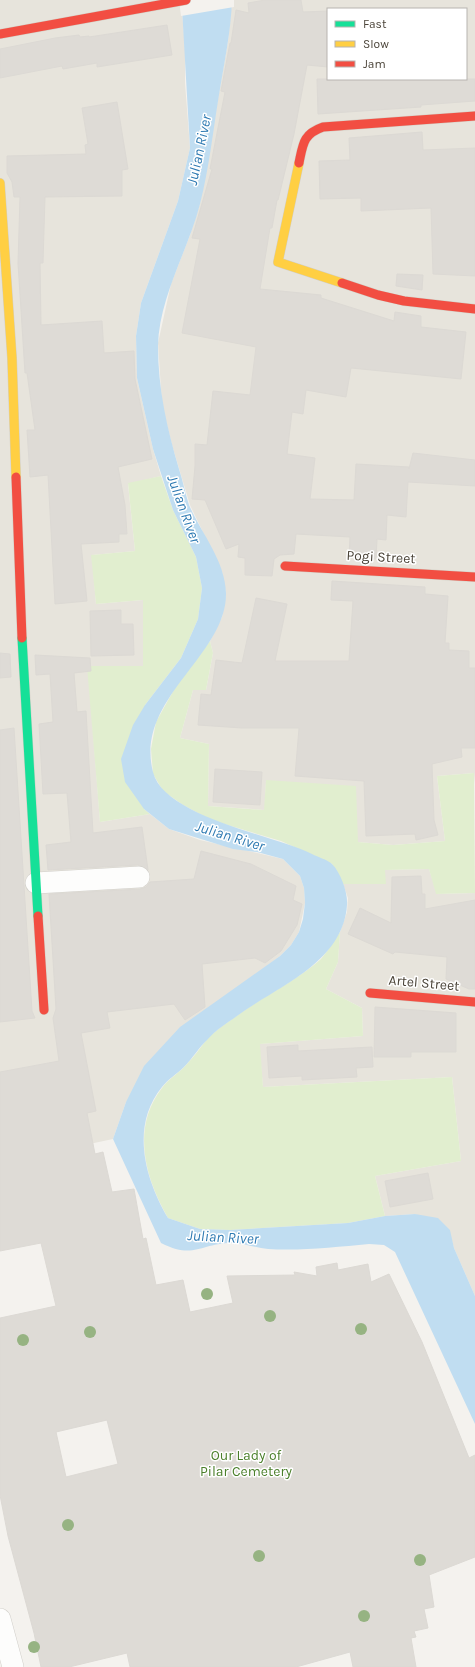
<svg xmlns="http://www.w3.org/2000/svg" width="475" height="1667" font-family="Karla,sans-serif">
	<rect width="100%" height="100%" fill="#f4f2ee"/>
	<path fill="#e7e4dc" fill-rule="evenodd" d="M0,0H181L185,47V83L190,148L178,201L141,303L136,336L137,378L153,449L161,476L128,484L135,551L92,555L96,604L143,600V666H88L100,822L150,814L169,829L200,840L283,859L300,876L304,888L305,903L299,932L291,945L280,956L267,966L126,1102L113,1139L0,1163Z
		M232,0H475V784L474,773L437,776L445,841L393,845L358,842L266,780L265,810L208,806L209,744L180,738L193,690H206L213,653L210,641L222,617L226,593L222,572L190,505L172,445L162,405L158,343L171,284L190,235L200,203L228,41ZM328,9H466V79H328Z
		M429,869L437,894L475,893V1296L454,1248L449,1230L415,1214L385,1216L375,1176L461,1161L452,1077L263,1087L259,1044L363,1036L362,1008L326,989L338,962L340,932L347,912L348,898L343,884H385V870Z"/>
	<path fill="#e1eecf" d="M161,476L173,510L196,557L202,588L198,619L181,658L145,705L144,809L150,814L100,822L87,666H143V600L96,604L91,555L135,551L128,483Z
		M210,641L213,653L206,690H193L180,738L209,744L208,806L264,810L266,780L356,786L358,842L393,845L445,841L437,776L474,773L475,893L436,894L429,869L385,870L386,884H343L332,864L281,841L211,820L183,805L163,791L153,774L151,749L156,722L176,686Z
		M340,932L338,962L326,989L362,1008L363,1036L260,1044L263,1087L452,1077L461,1161L375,1176L385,1216L348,1223L230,1230L200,1229L168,1218C145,1178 131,1128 162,1088C168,1079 179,1073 186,1065C194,1057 200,1048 207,1039C216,1030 228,1022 238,1015C265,995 296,981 321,959C328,951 334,940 340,932Z"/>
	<path fill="#c0ddf1" d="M232,0C231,32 224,63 219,95C213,131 209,169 200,204C188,251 159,297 158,346C158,389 167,428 179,469C183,481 185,493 189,505C201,533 225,560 226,593C227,656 134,699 153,772C164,817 274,835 312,854C318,857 328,860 332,864C341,873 348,893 347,905C343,963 278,986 237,1016C227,1023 216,1030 208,1039C199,1047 193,1058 184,1067C177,1074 168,1079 162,1087C130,1126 145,1179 168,1218L200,1229L230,1230L348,1223L385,1216L415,1214L438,1218L450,1230L454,1248L475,1296V1424L395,1252L384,1245L369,1244C336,1247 301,1251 268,1249C256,1248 243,1243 232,1243C200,1243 195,1260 161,1243L113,1139L126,1102L144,1066L180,1027L280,956L291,945L299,932L303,919L305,903L304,888L300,876L283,859L257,852L233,849L169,829L144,809L125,782L121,759L133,725L145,705L181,658L198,619L202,588L196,557L173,510L153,449L137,378L136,336L141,303L178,201L190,148L182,8Z"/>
	<path fill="#f4f2ee" d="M179,0H234V7L181,16Z"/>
	<path fill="#dedbd6" stroke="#dcd9d4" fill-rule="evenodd" d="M265,0H301L303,12L328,11V67L307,65L294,134L278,200H277L272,228H270L260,289L321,295V298L394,321L395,312L421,316V327L466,332L461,379L351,368L346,397L306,390L303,414L292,412L287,454L315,458L310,499L354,500L356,464L409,467V469L413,453L475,460V486L408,482L406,517L387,515L386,540L377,539L376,559L349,557L350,537L296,534L294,554L280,555L274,559L272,576L245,575V558L238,557L239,544L226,549L205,500L192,499L195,466V444L207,445L213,391L250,395L256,347L182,333L200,239L192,238L212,169H210L225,92L221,91L230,43H231L236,10L249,13L248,3Z
		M167,25L172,55L97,67V63L63,69L62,66L0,78V49L55,38L79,35L80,37L89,36V37Z
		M317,79H475V101L421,105V107L318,114Z
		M117,102L128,169L122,170V196L45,197L43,263H40L41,325L102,321L104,353L134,351L135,379L152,459L118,467L125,505L127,534H119V542L81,544L87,601L55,604L48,475L30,477L27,430H35L27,373H25L18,263L20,197H14L12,182L7,173V156L86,154L85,145L88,144L82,108Z
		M422,132L423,150L475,148V276L433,274L431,208L361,211V198L320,199L319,161L350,160L349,138Z
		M397,274L423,275L422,290L396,286Z
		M332,581L425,587V594L448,596L445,643H449V650L469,651V668H475V748H461L462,757L432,764L434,820L438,835L416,840L415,834L366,836L364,781L295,776L299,728H242L198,725L201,694L211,695L216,660L242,663L256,598L287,604L275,661H349L353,601L331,600Z
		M121,610V624H133L134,655L91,656L90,611Z
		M0,653L10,654L11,677L0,678Z
		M35,655L90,658L91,671L74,673L77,712L86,711L93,833L142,827L148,870L138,865L48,870L46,845L71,842L67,793L43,794L39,724L53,722L50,674L36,675Z
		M14,728L32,1011L35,1018L0,1022V730Z
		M215,769L262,772L260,805L213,802Z
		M201,851L251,864L296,886L293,900L302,904L297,925L281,951L265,963L255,958L202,964L205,1007L185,1020L174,1004L107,1012L110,1028L81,1033L96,1111L87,1113L95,1154L103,1152L112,1192L134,1189L143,1239L146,1238L156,1285L183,1280L190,1312L233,1303L227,1276L295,1275L294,1272L317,1276L316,1267L337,1263L338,1270L368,1264L371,1282L389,1274L422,1342L469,1458L475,1455V1557L429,1575L434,1607L424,1609L428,1628L414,1631L416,1637L411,1638L416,1667H353L350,1652L296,1667H130L127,1653L69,1667H41L34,1633L8,1536L0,1495V1318L56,1306L41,1243L0,1251V1072L59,1061L53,1018L56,1009L49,894L140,889L146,887L150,882L194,879ZM107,1420L118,1464L66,1477L56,1432Z
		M421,876L422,894H425V909L475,900V989H469L446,979L447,957L395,952L393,954L348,934L360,908L391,923L392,877Z
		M375,1007L456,1013V1052H411V1057H374Z
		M298,1045V1051L372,1047L373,1067L356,1068L357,1077L302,1080V1076L269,1078L267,1047Z
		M428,1173L433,1199L390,1207L385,1181Z"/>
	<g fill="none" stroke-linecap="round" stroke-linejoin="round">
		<g stroke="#d2d0cb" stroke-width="22">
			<path id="street" d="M36,883L139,877
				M0,1619L13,1667"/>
		</g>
		<g stroke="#d3cfc5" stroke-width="10">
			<path id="fast" d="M22,638L38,916"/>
		</g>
		<g stroke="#d3cfc5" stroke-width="10">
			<path id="slow" d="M299,163L278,262L342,283
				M0,183L12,358L16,477"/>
		</g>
		<g stroke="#d3cfc5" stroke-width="10">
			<path id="jam" d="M0,34L186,0
				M299,163C303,144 303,134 323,127L475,116
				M342,283L378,295L404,301L475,309
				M16,477L22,638
				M285,566L475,577
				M38,916L44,1010
				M370,993L475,1002"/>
		</g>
		<use href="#street" stroke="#fdfdfc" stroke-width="21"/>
		<use href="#fast" stroke="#16e098" stroke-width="9"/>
		<use href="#slow" stroke="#ffcf43" stroke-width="9"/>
		<use href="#jam" stroke="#f24e42" stroke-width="9"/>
	</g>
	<g fill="#96b382">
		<circle cx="207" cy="1294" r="6"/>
		<circle cx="270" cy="1316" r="6"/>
		<circle cx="361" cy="1329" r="6"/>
		<circle cx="90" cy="1332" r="6"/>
		<circle cx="23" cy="1340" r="6"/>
		<circle cx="68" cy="1525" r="6"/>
		<circle cx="259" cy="1556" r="6"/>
		<circle cx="420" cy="1560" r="6"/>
		<circle cx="364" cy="1616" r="6"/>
		<circle cx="34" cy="1647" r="6"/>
	</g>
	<g text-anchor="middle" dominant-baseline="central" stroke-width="3" stroke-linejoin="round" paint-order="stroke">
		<g font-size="14" fill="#4b4439" stroke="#fff">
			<text transform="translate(381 557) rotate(3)">Pogi Street</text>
			<text transform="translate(424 983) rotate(5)">Artel Street</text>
		</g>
		<g font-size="14" fill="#4a7f2a" stroke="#fff">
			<text x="246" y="1455">Our Lady of<tspan x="246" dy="16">Pilar Cemetery</tspan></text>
		</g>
		<g font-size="15" font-style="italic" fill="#2e7ab2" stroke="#fff">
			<text transform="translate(199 150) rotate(-78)">Julian River</text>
			<text transform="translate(184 509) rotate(70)">Julian River</text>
			<text transform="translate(230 836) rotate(17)">Julian River</text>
			<text transform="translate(223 1237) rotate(3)">Julian River</text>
		</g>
	</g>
	<rect x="327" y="8" width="140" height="72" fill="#ffffff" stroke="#b7b4b0"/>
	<rect x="335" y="21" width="20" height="6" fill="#16e098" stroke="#b7b4b0"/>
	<text x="363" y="28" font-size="12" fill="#4b4439">Fast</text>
	<rect x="335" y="41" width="20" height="6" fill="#ffcf43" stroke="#b7b4b0"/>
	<text x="363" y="48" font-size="12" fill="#4b4439">Slow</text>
	<rect x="335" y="61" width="20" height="6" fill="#f24e42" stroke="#b7b4b0"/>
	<text x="363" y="68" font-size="12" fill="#4b4439">Jam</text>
</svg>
